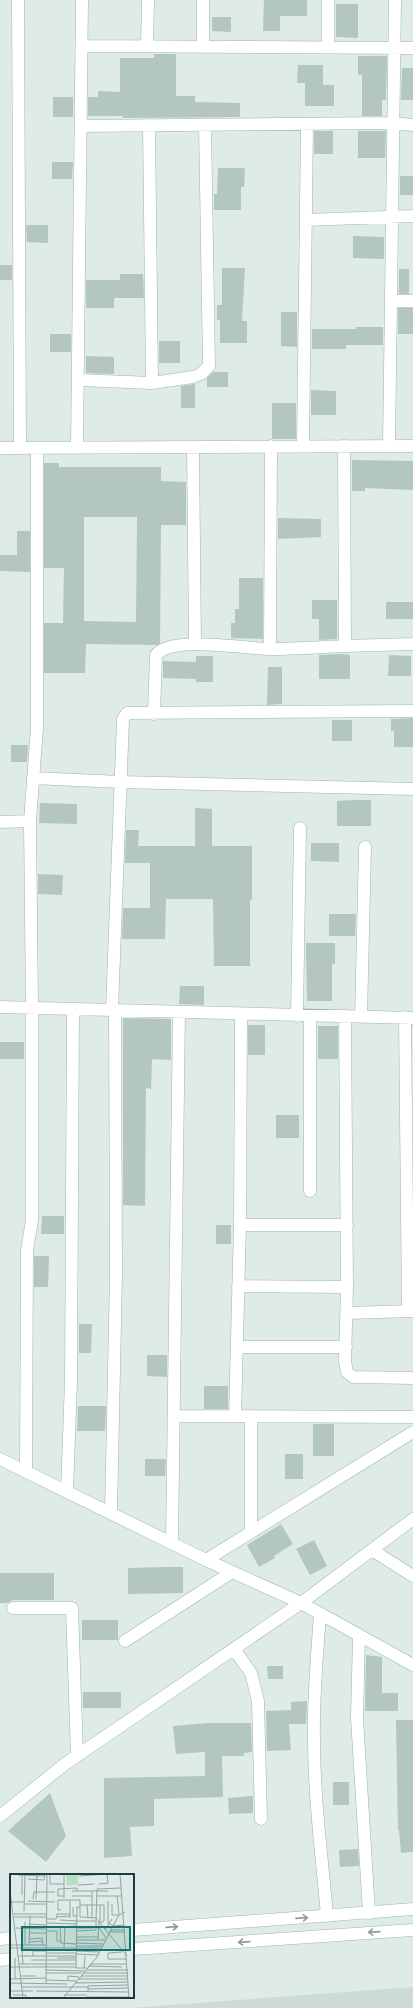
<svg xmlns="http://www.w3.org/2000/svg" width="413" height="2008" font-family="'PT Sans',sans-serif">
	<rect width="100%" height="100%" fill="#deebe8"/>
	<path fill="#ccdbd7" d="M413,1987V2008H130Z"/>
	<path fill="#b3c6c1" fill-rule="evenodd" d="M264,0H307V16H280V31H263Z
		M336,4H358V38L336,37Z
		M212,17H231V32L212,31Z
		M154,54H176V96H195V102L240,103V117L123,118V116H88V97H98V91L120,92V58H154Z
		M358,56H387L386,100H382V116H362V75H358Z
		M298,65H323V85H334V106H305V83H297Z
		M402,68H413V100H401Z
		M53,97H73V117H53Z
		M314,131H333V154H314Z
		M358,131H386L385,158H358Z
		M52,162H73L72,179H52Z
		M218,168H245L244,187H241V210H214V194H217Z
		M400,176H413V195H400Z
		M26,225H48V243L27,242Z
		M353,236L384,237V259L353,258Z
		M0,265H12V280H0Z
		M222,268H245L242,321H247V343H220V320H217V305H222Z
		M399,269H409V294H399Z
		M120,274H143L144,298H114V308H86V280H120Z
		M398,308H413V334H398Z
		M281,312H297V347L281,346Z
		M356,327H383V345H346V349H312V329H356Z
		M50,334H71V352H50Z
		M159,341H180V363H159Z
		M86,356L114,357V374L86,373Z
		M213,372H228V387H207V378Z
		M195,384V408H181V386Z
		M311,390L336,391V415H311Z
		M272,403H296V439H272Z
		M352,460L413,461V490L365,488V491H352Z
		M44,463H59V467H161V481L186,482V525H161L160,643L158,645L86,644L85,673H44V623H63L64,568H44ZM84,517H137L136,622L84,621Z
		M278,518L321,519V537L278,539Z
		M17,531H30V572L0,571V555H17Z
		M239,578H263V639L231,638V623H235V609H239Z
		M312,600H337V639L319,640V619H312Z
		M386,602H413V619H386Z
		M341,654L350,655V679H319V655Z
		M389,655L411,656V676H388Z
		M196,656H213V682H196V679L163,678V661L196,662Z
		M268,667H282V704L267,705Z
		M413,718V747H394V731H391V719Z
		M332,720H352V741H332Z
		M11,745H28L27,762H11Z
		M355,800H371V826H337V801Z
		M40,803L77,804V824L39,823Z
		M195,808L212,809V846H252V900H250V966H214L213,899H166L165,939H122L123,908H150V863H125L126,830H139L138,846H195Z
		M311,843H339V862L311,861Z
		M38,874L63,875L62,895L38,894Z
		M329,914H356L355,936H329Z
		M306,943H335V964H332V1001H307Z
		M180,986H204V1005L179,1004Z
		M123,1018L171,1019V1060L152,1059L151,1089L146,1088L145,1206L123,1205Z
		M248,1025H265V1055H248Z
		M318,1026H338V1059H318Z
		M0,1042H24V1059H0Z
		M276,1115H299V1138H276Z
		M42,1216H64V1234H41Z
		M216,1225H231V1244H216Z
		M34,1256H49L48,1287H34Z
		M79,1324H92L91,1353H79Z
		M147,1355H167V1377L147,1376Z
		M204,1386H228V1409H204Z
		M78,1406H106L105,1431H77Z
		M313,1424H334V1456H313Z
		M285,1454H303V1479H285Z
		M145,1459H166L165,1476H145Z
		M281,1524L293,1544L274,1556L275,1558L259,1567L247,1545Z
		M314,1540L327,1566L310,1575L296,1549Z
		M167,1567H183V1593L128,1594V1568Z
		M0,1573H54V1600H13L7,1603H0Z
		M82,1620H118V1640H82Z
		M366,1655L382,1657V1693H398V1711H365Z
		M267,1666H283V1679H268Z
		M83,1692H121V1708H83Z
		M307,1701L306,1724H289L291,1750L267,1751L266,1711L291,1710V1702Z
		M396,1720H413V1852L401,1853L399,1830L398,1831Z
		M210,1723H251L252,1752L244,1753V1756H222L223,1797L154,1799V1826L130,1827L132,1856L104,1858V1778L205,1776V1752L176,1754L173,1726Z
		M333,1782H349V1805H333Z
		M50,1793L66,1836L46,1862L8,1831Z
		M253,1796V1813L229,1814L228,1798Z
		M358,1849L359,1866L340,1867L339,1850Z"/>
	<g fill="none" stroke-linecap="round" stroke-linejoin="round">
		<g stroke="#a1b3b0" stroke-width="13">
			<path id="street" d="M18,0L20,448
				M328,0V47
				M82,46L413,48
				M147,46L148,0
				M203,47V0
				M149,125L152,383
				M81,126L393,123L413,125
				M306,220L413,216
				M391,301H413
				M78,380L152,383L193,377L201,374L209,366L205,125
				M303,446L307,124
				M389,446L395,0
				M77,447L82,0
				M193,447L195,644
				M0,448L413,446
				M345,646L413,644
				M270,649L271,446
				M154,714L156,655C171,635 247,649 271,649C296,649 320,647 345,646L344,446
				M33,778L120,782L413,789
				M0,822L30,821
				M0,1007L413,1018
				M112,1010L123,719L127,713L413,711
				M297,1016L300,828
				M310,1016V1191
				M345,1016L347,1287L345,1362L347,1372L353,1377L413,1378
				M361,1017L365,847
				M405,1017L408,1311
				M240,1225H347
				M238,1286L347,1287
				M347,1313L413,1311
				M237,1347H346
				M174,1416L413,1417
				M235,1416L240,1225L241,1014
				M251,1416V1532
				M26,1471L27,1250L32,1220V1008L30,821L37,728V448
				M67,1492L71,1381L73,1009
				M111,1513L116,1274L115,1010
				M172,1543L179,1012
				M372,1550L413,1576
				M206,1560L413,1432
				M13,1608H72L77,1756
				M320,1615C317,1656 313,1698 314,1739C314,1798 322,1857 327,1916
				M359,1636L357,1718L369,1913
				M125,1641L232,1572
				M234,1649L251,1673L258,1701L261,1819
				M0,1816L65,1764L301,1603L413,1519"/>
		</g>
		<g stroke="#9cb8b2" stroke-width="13">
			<path id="secondary" d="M0,1459L206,1560L301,1603L413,1665
				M133,1930L413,1909
				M0,1939L11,1938
				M133,1949L413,1930
				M0,1960L11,1959"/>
		</g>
		<use href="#street" stroke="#fff" stroke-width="12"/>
		<use href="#secondary" stroke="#fff" stroke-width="12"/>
	</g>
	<defs><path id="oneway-shaft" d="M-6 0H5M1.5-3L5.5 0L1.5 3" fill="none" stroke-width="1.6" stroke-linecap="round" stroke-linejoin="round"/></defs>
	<g stroke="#8e9e9c">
		<use href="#oneway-shaft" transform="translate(302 1918) rotate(-4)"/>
		<use href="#oneway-shaft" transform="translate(172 1927) rotate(-4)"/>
		<use href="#oneway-shaft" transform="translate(374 1932) rotate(176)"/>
		<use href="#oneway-shaft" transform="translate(244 1942) rotate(176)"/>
	</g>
	<g transform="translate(10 1874)">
		<rect width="124" height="124" fill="#deebe8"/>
		<path d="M56,0H68V10L57,12Z" fill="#b5dec7"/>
		<path fill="none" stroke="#91a5a2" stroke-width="1" d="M40,0V10H54M54,0V24M110,0L119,124M8,1L35,2M69,2L97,0M18,5L34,6L35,0M89,10L98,9L97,0M68,11L84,10M0,16L13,124M62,17H98M82,17V44M12,21V0M54,22H48V15L67,14V17M62,22H82M87,22H112M107,22L109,40M23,25L24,18H45M26,25L27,0M60,26V44M18,27L45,28M98,27V49L104,52L114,51M2,28H15M15,30H36M102,30V41H109M70,31H94V47L90,49M77,31L78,44M63,33V42H67M70,33H67L66,94H77M51,36H48V26H70V43L86,44L117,82M14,37L15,0M4,40H36M4,43H36M46,43L60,42M36,45H46L47,40H60M50,46L67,47M86,47L87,15L111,14M90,48V31M36,49L67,50M19,50L36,51M88,52L96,64M36,53H55L54,74M50,53L51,69L66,70M55,53L67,52M6,54L36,55M67,54H83M95,56L102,45M100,56H115M36,57H47V67H51M67,57L86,56V47H67M99,58H115M19,59H36M67,63H88M19,65L32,64L33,71M88,65L89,47M67,66H95M19,68L33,67M66,69L93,70M0,71H36M15,71V48M19,71L20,42M66,72H92M0,74H36M36,74H91M12,76L13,90M36,76H56M66,77L89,78M112,78L98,79V85H117M36,79H66M66,80L88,81M8,82H66M23,82V77H36M5,84V105M47,84H66M21,86H36M36,86H66M9,90H66M80,90H117M78,92L112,93M0,93H66M74,94L75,82M36,96L75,97M76,96H118M36,99H72M73,99H94M94,99H118M11,102H26M71,102H118M0,105L36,104M68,105H118M36,106L66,107M58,107V102L69,103M0,109L57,110M36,109L37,0M65,109L118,108M12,113H61M61,113H78M78,115L118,114M0,117H23M26,117L119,118M78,118V112L118,111M3,121H16V124M54,121H77M76,123H119M53,124L87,83L109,41L115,38"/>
		<path fill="#0f766e" fill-opacity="0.15" stroke="#0f766e" stroke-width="2" d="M12,53H120V76H12Z"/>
		<rect width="124" height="124" fill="none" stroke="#1e3c39" stroke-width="2"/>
	</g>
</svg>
